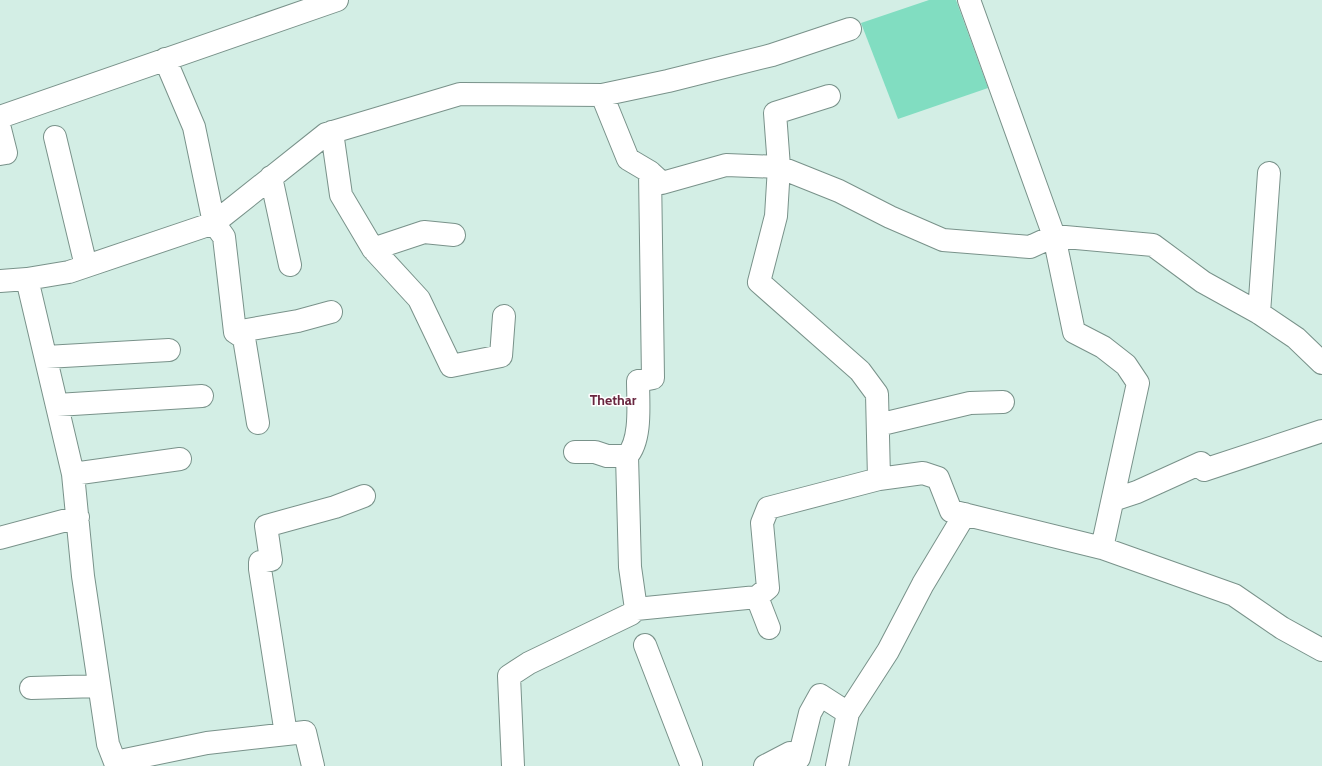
<svg xmlns="http://www.w3.org/2000/svg" width="1322" height="766" font-family="Cabin,sans-serif">
	<rect width="100%" height="100%" fill="#d3eee5"/>
	<path fill="#81ddc1" d="M929,0H956L988,88L898,119L861,23Z"/>
	<g fill="none" stroke-linecap="round" stroke-linejoin="round">
		<g stroke="#79928a" stroke-width="24">
			<path id="street" d="M969,0L1054,236L1153,245L1203,282L1259,313L1296,338L1322,363
				M165,59L194,127L214,223L326,134L460,94L602,95
				M829,96L775,113L779,167L726,165L662,183L650,172L653,378L638,381C638,402 642,440 627,456L630,567L636,609L757,597L768,588L762,523L768,508L879,479
				M0,117L337,0
				M0,129L6,153L0,154
				M332,132L341,195L373,249L419,299L451,366L501,356L504,316
				M55,137L86,266
				M650,172L628,159L602,95L668,81L772,55L850,29
				M271,177L290,265
				M373,249L424,232L454,235
				M0,281L27,279
				M1259,313L1269,173
				M235,332L298,321L331,312
				M46,357L169,350
				M57,405L202,396
				M258,423L244,338L235,332L224,237L214,223L69,272L27,279L73,474L83,576L108,744L115,762L207,743L305,732L313,766
				M878,425L970,403L1003,402
				M575,452H595L607,456H627
				M73,474L180,459
				M1113,500L1137,492L1201,463L1204,470L1322,431
				M0,538L78,517
				M1102,548L1138,383L1126,365L1103,347L1074,332L1054,236L1030,247L943,240L890,217L839,191L779,167L776,216L759,282L860,371L877,394L879,479L923,473L938,478L951,511L1102,548L1234,595L1282,628L1322,650
				M757,597L769,628
				M645,645L691,764V766
				M31,688L99,686
				M286,734L260,569V562L271,560L266,526L335,507L364,496
				M513,766L509,676L529,663L631,614L636,609
				M765,766L790,753L799,758L810,713L820,695L848,713
				M837,766L848,713L888,651L923,584L965,514"/>
		</g>
		<use href="#street" stroke="#fff" stroke-width="22"/>
	</g>
	<g text-anchor="middle" dominant-baseline="central" stroke-width="3" stroke-linejoin="round" paint-order="stroke">
		<g font-size="14" font-weight="bold" fill="#69263f" stroke="#fff">
			<text x="613" y="400">Thethar</text>
		</g>
	</g>
</svg>
